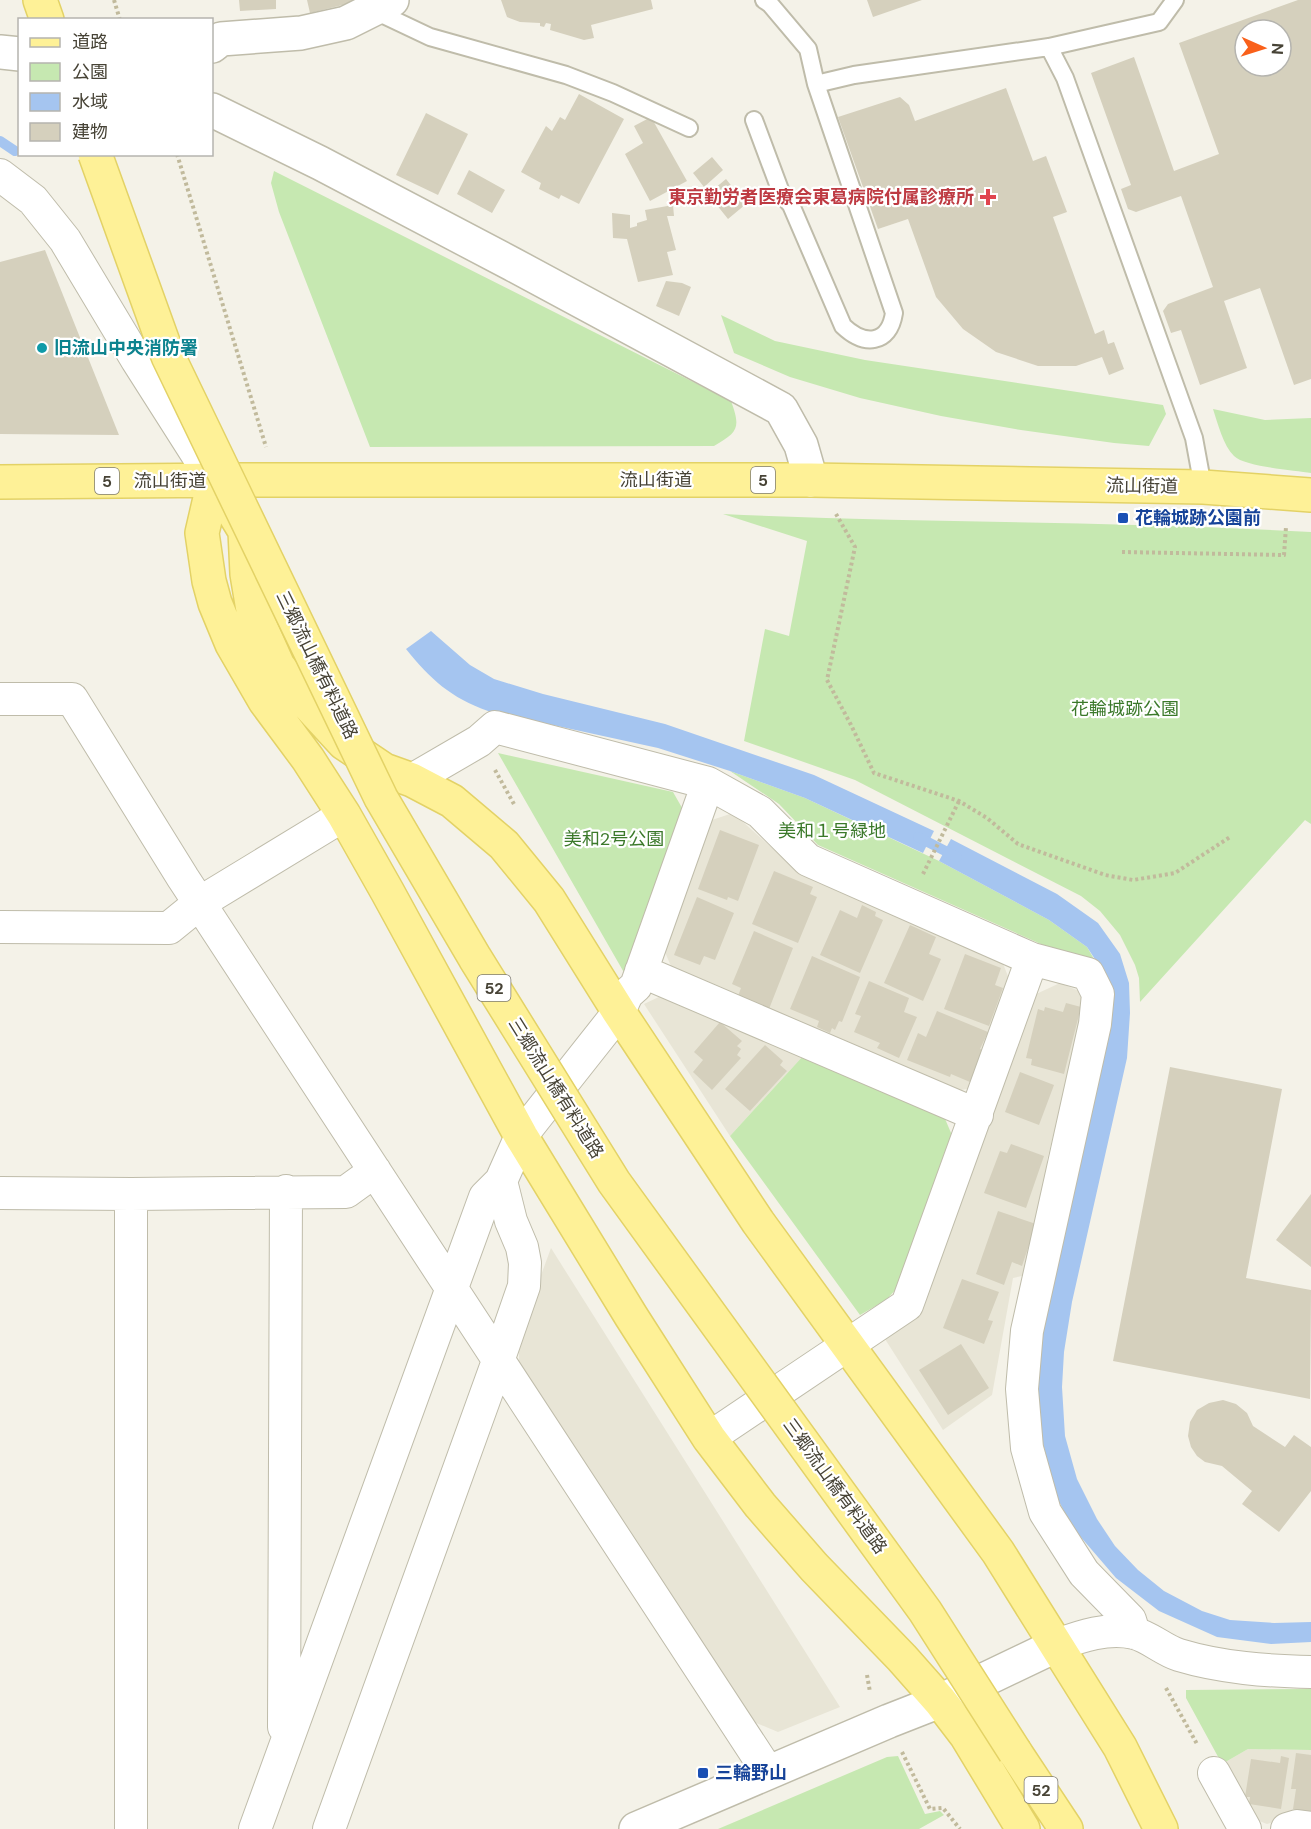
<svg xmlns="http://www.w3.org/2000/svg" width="1311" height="1829" font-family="'DM Sans','Noto Sans JP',sans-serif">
	<rect width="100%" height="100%" fill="#f4f2e8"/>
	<path fill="#e8e5d6" d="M733,813L799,872L1002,961L1011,984L972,1088L961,1090L673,971L662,945L706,822Z
		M1060,983L1086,994V1010L1047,1160L1051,1187L1031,1274L1013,1278L992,1395L943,1430L885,1339L1034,995Z
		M663,995L803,1056L730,1136L644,1004Z
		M551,1248L840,1707L778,1732L754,1722L519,1361V1335Z
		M1248,1749L1311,1750V1817L1297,1815L1267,1824L1249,1817L1222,1764Z"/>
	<path fill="#c6e8b1" d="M274,171L731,401C741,428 738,432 714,446L370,447L279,212L271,183Z
		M721,315L775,341L865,360L1163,405L1166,414L1149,446L1114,443L1021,430L941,416L860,398L790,377L734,353Z
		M1213,409L1265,420L1311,418V473C1294,470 1245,467 1234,456C1223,445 1218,424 1213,409Z
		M723,514C919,523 1115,521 1311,532V824L1305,820L1140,1002L1139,978L1135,965L1120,935L1100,911L1081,896L855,780L744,741L765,629L789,636L807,541Z
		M498,753L673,792L685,813L626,976Z
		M730,771L805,798L939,861L1049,920L1087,947L1094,959L1059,952L818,845L779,804Z
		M803,1056L943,1114L954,1140L901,1284L886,1300L860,1315L730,1136Z
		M1311,1689V1750L1248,1749L1222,1764L1186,1698V1690Z
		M898,1756L925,1814L940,1811L944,1815L919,1829H718L887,1757Z"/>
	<path fill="#a5c5f0" d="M431,631L470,665L494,679L543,694L665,724L814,775L934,831L923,853L805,798L730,771L658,748L488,711C451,698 430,679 406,649Z
		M951,839L1057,894L1098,923L1120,954L1129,983L1130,1013L1127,1058L1072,1302L1064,1352L1062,1387L1065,1436L1077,1479L1097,1519L1115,1546L1138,1570L1164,1591L1202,1611L1230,1620L1274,1623L1311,1622V1642L1271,1644L1217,1637L1159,1611L1116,1578L1073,1528L1055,1494L1038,1422V1355L1102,970L1087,947L1049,920L939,861Z"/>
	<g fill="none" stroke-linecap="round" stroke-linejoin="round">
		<path stroke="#a5c5f0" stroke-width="10" d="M0,141L15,151
			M918,837L957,857"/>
	</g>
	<path fill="#d5d0bd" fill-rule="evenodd" d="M239,0H276V9L240,11Z
		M307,0H354L355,2L310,13Z
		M501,0H651L653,9L591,25L594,38L584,40L550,30L551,24L546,23L544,27L540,26V23L520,22L507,17Z
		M867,0H922L873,17Z
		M1298,0H1311V379L1294,385L1260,288L1224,301L1247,368L1200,385L1181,330L1171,333L1163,311L1168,304L1213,287L1181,196L1136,212L1128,209L1121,189L1131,185L1091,73L1134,57L1174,171L1219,154L1179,43ZM1245,30H1281V66H1245Z
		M1006,88L1033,161L1046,156L1067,212L1053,217L1095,334L1104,330L1108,344L1114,342L1124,369L1109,375L1102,357L1076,366H1038L996,352L963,329L936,297L908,219L878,229L838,117L900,97L909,105L915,121Z
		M579,94L624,119L579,204L561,195L559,199L539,189L541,183L521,172L546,126L552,131L560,117L565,120Z
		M426,113L468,134L438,195L396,175Z
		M651,117L687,181L650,201L625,154L643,143L634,126Z
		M712,157L723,170L704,187L693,173Z
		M469,170L505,190L492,213L457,194Z
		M726,179L746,204L728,219L708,194Z
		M673,205L674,216H667L676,250L667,252L673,275L638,282L627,239L613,238L612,213L630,215V228L637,226V223L647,220L645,210Z
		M45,250L119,435L0,434V262Z
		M666,281L682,283L691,287L679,316L656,306Z
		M720,830L759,845L738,901L728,897L727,900L698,889Z
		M774,871L813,887L810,894L817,897L798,943L752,924Z
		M697,897L734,913L715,960L704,956L700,965L674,955Z
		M862,905L876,912L875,916L883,920L860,973L820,955L840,910L857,918Z
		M910,925L936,937L929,954L941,959L923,1001L884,983Z
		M754,931L793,948L769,1009L738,996L741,988L732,984Z
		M965,954L1001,968L995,985L1003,988L989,1026L944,1009Z
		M812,956L860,977L842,1022L839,1021L835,1030L832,1028L830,1033L817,1027L819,1021L790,1009Z
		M869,981L909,998L904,1012L917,1017L899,1058L877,1048L880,1043L854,1032L861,1016L855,1014Z
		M1066,1003L1081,1007L1064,1074L1031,1065L1032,1059L1026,1058L1038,1009L1044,1011L1045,1007L1063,1012Z
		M937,1011L988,1032L980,1049L983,1050L970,1082L951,1074L950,1077L907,1060L918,1033L926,1037Z
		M720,1022L742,1041L737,1046L741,1049L737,1055L741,1058L712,1090L693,1072L703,1060L694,1052Z
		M765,1045L783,1061L780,1065L787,1071L750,1111L725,1089Z
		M1170,1067L1282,1089L1246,1278L1311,1290L1310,1399L1113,1361Z
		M1020,1072L1054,1085L1039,1125L1005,1112Z
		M1011,1144L1044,1156L1026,1208L984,1193L1000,1151L1007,1153Z
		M1311,1194V1267L1276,1240Z
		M998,1211L1036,1224L1022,1266L1012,1262L1004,1285L976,1274Z
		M962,1279L999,1292L988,1320L993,1321L984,1344L943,1328Z
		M961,1344L989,1388L948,1415L919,1370Z
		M1223,1400L1236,1404L1247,1413L1253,1426L1285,1447L1294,1435L1311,1447V1491L1279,1532L1242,1504L1252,1491L1222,1466L1205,1462L1197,1456L1191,1447L1188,1436L1190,1422L1197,1410L1209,1403Z
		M1296,1753L1311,1755V1812L1293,1809L1296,1789H1291Z
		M1281,1756L1289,1758L1281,1809L1249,1804L1250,1797H1245L1251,1759L1280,1763Z"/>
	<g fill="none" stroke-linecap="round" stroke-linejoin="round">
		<g stroke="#bfbcaa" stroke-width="20">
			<path id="service" d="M764,0L770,4L808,49L816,84L854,75L1049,47L1159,22L1175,0
				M373,10L430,37L566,75L613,93L689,128
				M1049,47L1065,78L1194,438L1203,487
				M754,120L782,195L791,205L843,326C864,346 889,345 894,313L816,84"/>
		</g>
		<g stroke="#bfbcaa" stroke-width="34">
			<path id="minor" d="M0,175L33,200L65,240L137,360L214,481
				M0,699H72L183,878L768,1772
				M412,780L479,741L495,727L708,783L760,812L808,860L1032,959L1088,974L1098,994L1095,1024L1027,1331L1022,1389L1027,1448L1045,1512L1084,1573L1130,1620L1134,1633
				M0,927L169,928L201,902L344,815
				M641,971L977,1115
				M0,1193L131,1194L346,1192L375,1171
				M709,1438L907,1305L1032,959
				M1057,1645C1081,1636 1108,1627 1134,1633C1150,1637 1163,1650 1179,1655C1222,1668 1267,1671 1311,1672
				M284,1727L286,1191
				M1214,1773L1245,1829
				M131,1829V1194
				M255,1829L485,1197L501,1181L521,1136L619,1012L627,994L636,986L708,783
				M329,1829L498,1361L524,1286L525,1263L522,1247L511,1221L501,1181
				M1287,1829L1297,1826L1311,1828"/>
		</g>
		<g stroke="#bfbcaa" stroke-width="36">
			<path id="tertiary" d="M212,46L221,39L301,33L346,23L392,0
				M0,52L20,54
				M212,110L320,163L512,264L781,409L801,445L811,480
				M636,1829L889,1721L940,1701L1057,1645"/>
		</g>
		<g stroke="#e3d266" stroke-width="36">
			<path id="primary" d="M40,0L47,20
				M214,481L202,533L209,581L215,603L232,644L265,701L308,759L344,815L387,891L521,1136L631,1316L709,1438L760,1505L814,1567L902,1658L940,1701L966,1735L1023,1829
				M0,482L237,480H811L1203,487L1311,495
				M234,513L245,531L247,574L253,610L278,666L308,704L344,743L384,770L412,780L452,801L504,845L549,900L619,1012L758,1222L998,1552L1120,1747L1161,1829
				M1015,1752L1066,1829"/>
		</g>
		<path stroke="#c1ba9c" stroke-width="4" stroke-dasharray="3 3" stroke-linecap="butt" d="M114,0L120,20
			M177,154L266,447
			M836,514L855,547L827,680L851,725L874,773L959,801L987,818L1018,844L1105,875L1133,880L1175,873L1230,837
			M1122,552L1284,555L1286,527
			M495,770L515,806
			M923,874L959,801
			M867,1675L870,1692
			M1166,1688L1197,1744
			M902,1752L930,1809L943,1808L960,1829"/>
		<use href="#service" stroke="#fff" stroke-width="16"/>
		<use href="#minor" stroke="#fff" stroke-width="32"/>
		<use href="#tertiary" stroke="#fff" stroke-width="33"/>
		<use href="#primary" stroke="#fef197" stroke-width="33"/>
		<g stroke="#e3d266" stroke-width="36" stroke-linecap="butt">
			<path id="primary-bridge" d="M95,154L168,356L381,798L475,958L614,1182L925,1611L1015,1752"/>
		</g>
		<use href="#primary-bridge" stroke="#fef197" stroke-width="33"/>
	</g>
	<path fill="#e0444e" stroke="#fff" stroke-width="2" d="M985 188h6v6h6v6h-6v6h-6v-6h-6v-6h6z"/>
	<circle fill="#0f9aa8" stroke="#fff" stroke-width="2" cx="42" cy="348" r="6"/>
	<g fill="#1a4fb4" stroke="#fff" stroke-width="2">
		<rect x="1117" y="512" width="12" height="12" rx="3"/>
		<rect x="697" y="1767" width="12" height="12" rx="3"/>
	</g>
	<g text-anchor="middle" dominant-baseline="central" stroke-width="4.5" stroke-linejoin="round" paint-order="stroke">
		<g fill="#fff" stroke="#7e7b72" stroke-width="1.5">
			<rect x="751" y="467" width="24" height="26" rx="4.5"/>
			<rect x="95" y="468" width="24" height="26" rx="4.5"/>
			<rect x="477.5" y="975" width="33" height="26" rx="4.5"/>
			<rect x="1024.5" y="1777" width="33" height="26" rx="4.5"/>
		</g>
		<g font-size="16" font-weight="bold" fill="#474336">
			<text x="763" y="480">5</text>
			<text x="107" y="481">5</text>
			<text x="494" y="988">52</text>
			<text x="1041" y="1790">52</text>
		</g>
		<g font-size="18" font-weight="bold" fill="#be3a42" stroke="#fff" text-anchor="end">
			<text x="974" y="197">東京勤労者医療会東葛病院付属診療所</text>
		</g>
		<g font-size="18" font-weight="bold" fill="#0d838f" stroke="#fff" text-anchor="start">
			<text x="54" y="348">旧流山中央消防署</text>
		</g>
		<g font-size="18" fill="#474336" stroke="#fff">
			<text x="656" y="480">流山街道</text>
			<text x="170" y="481">流山街道</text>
			<text transform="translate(1142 486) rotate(1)">流山街道</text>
			<text transform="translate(317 665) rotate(64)">三郷流山橋有料道路</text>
			<text transform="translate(556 1088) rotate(58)">三郷流山橋有料道路</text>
			<text transform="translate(835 1486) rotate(54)">三郷流山橋有料道路</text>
		</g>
		<g font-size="18" font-weight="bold" fill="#164399" stroke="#fff" text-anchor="start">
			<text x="1135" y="518">花輪城跡公園前</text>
			<text x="715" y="1773">三輪野山</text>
		</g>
		<g font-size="18" fill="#3b792a" stroke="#fff">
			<text x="1125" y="709">花輪城跡公園</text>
			<text x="832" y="831">美和１号緑地</text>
			<text x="614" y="839">美和2号公園</text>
		</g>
	</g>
	<rect x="18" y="18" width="195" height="138" fill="#ffffff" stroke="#b5b4af" stroke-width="1.5"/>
	<rect x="30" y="38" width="30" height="9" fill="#fef197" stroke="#b5b4af" stroke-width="1.5"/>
	<text x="72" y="48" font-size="18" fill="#474336">道路</text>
	<rect x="30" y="63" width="30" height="18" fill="#c6e8b1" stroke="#b5b4af" stroke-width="1.5"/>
	<text x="72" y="78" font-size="18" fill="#474336">公園</text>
	<rect x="30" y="93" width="30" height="18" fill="#a5c5f0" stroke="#b5b4af" stroke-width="1.5"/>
	<text x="72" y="108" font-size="18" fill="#474336">水域</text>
	<rect x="30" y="123" width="30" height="18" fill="#d5d0bd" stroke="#b5b4af" stroke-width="1.5"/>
	<text x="72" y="138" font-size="18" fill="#474336">建物</text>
	<g transform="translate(1263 48) rotate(93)"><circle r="28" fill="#ffffff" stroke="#b5b4af" stroke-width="1.5"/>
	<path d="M0-4.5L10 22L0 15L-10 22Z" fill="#f9601a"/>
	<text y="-9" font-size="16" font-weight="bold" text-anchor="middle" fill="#474336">N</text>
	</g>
</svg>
